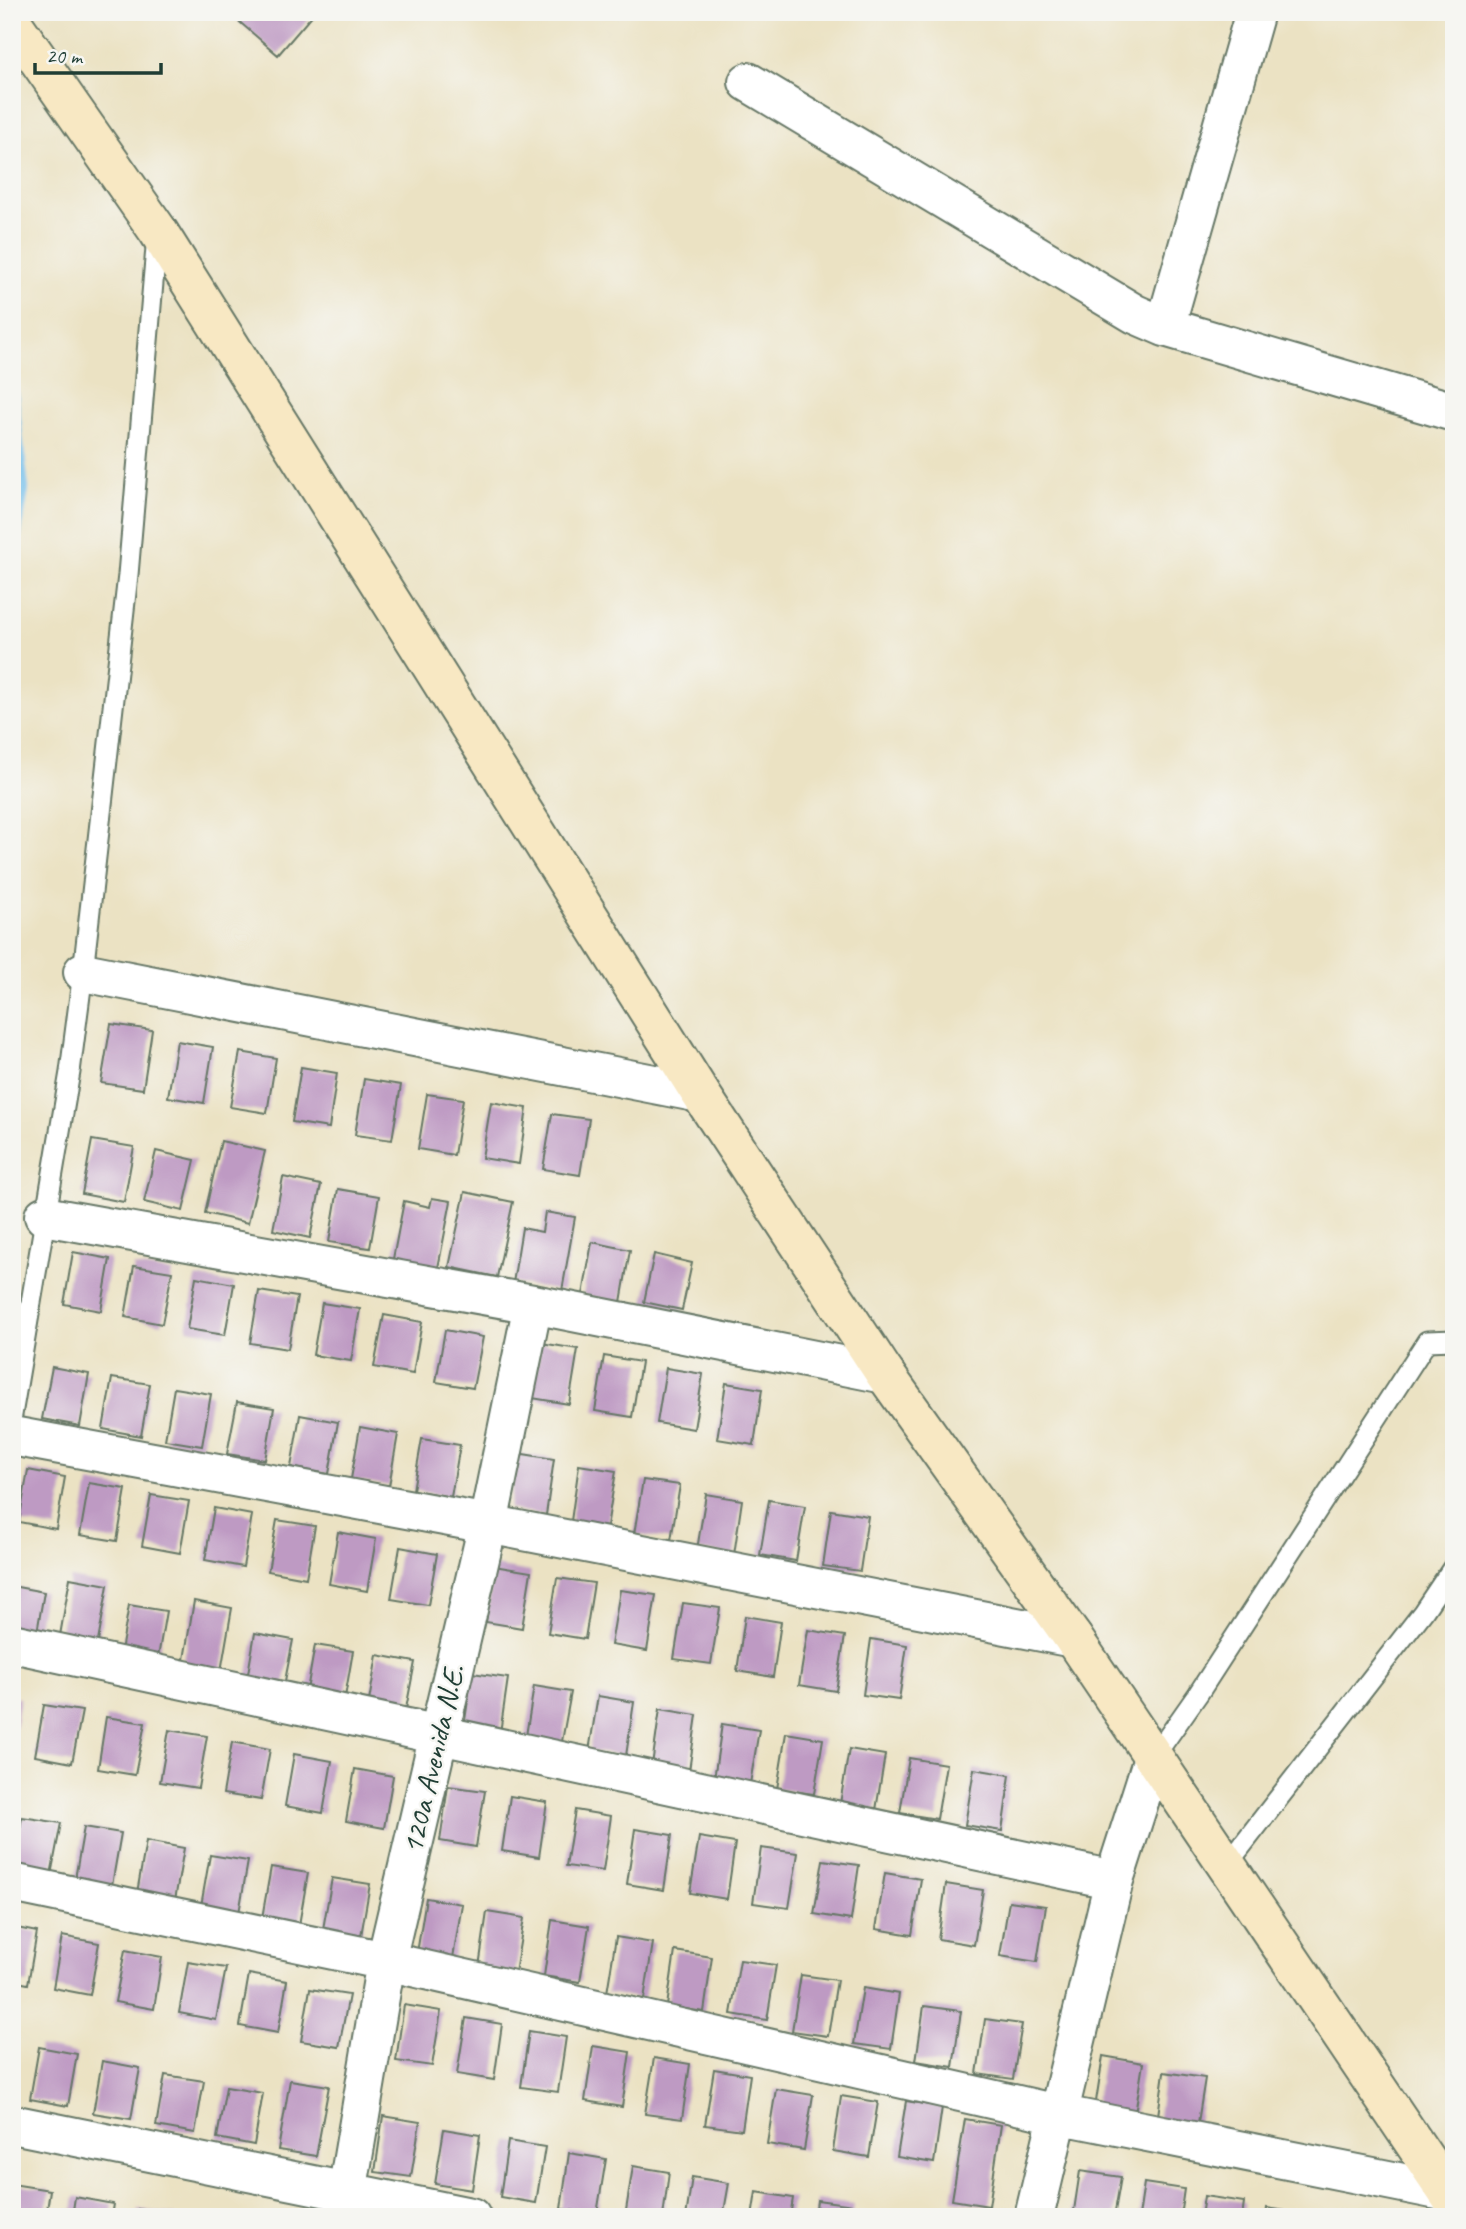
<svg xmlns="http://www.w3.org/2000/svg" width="1466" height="2229" font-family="Caveat,sans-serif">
	<rect width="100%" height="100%" fill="#f6f6f2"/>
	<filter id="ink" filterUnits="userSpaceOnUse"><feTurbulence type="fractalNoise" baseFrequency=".0143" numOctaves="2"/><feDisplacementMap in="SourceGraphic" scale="14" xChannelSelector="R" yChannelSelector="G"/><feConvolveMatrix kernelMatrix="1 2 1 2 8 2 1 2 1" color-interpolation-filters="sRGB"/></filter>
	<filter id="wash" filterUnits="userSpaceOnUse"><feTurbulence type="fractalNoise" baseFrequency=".00686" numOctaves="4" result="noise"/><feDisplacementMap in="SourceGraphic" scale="28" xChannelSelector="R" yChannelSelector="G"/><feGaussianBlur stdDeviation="1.57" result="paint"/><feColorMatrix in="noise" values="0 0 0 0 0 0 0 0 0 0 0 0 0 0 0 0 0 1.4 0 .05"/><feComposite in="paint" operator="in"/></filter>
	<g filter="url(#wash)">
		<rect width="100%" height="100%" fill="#ebe2c3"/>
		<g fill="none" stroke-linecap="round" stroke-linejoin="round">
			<path stroke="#72bfec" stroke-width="12" d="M12,392L23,489L12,556"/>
		</g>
		<g id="blocks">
			<path fill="#be9ac3" d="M228,12H315L278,55Z
				M111,1024L152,1030L143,1089L101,1083Z
				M177,1041L213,1047L204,1103L168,1097Z
				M240,1052L276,1058L267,1113L230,1107Z
				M301,1067L337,1073L329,1128L292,1122Z
				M364,1079L401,1085L392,1140L355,1135Z
				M427,1094L463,1099L454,1155L418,1149Z
				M491,1102L527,1108L519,1164L482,1158Z
				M552,1114L589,1119L580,1175L543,1169Z
				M92,1140L134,1147L124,1202L82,1194Z
				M221,1141L265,1151L248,1223L205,1213Z
				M156,1151L195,1160L183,1211L144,1202Z
				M283,1177L321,1185L310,1238L273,1230Z
				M338,1189L379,1196L370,1248L329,1242Z
				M465,1192L513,1202L497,1277L449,1267Z
				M432,1198L451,1201L438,1268L393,1259L404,1201L430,1207Z
				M545,1212L575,1217L562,1291L513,1283L522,1228L542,1232Z
				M592,1242L630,1250L621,1302L583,1295Z
				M73,1252L110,1259L101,1311L64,1304Z
				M654,1254L692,1263L682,1310L644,1302Z
				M134,1266L172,1272L162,1324L125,1317Z
				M196,1277L234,1284L225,1335L187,1329Z
				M259,1291L297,1297L288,1349L250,1343Z
				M322,1303L360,1309L351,1361L313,1355Z
				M384,1315L422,1322L413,1374L374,1367Z
				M445,1330L483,1337L473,1388L436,1382Z
				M541,1343L578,1349L569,1404L532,1398Z
				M604,1356L641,1362L632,1417L595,1411Z
				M52,1367L89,1374L80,1426L42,1419Z
				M666,1368L703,1374L694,1429L657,1423Z
				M112,1378L150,1384L141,1436L103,1429Z
				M726,1383L762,1389L754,1445L717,1439Z
				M174,1388L211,1394L202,1446L165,1440Z
				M237,1402L274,1408L265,1460L227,1454Z
				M300,1415L338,1422L329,1474L291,1467Z
				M360,1427L398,1434L389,1486L351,1479Z
				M422,1439L460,1445L451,1497L413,1490Z
				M517,1453L554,1459L546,1515L509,1509Z
				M579,1465L616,1471L607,1527L571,1521Z
				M28,1470L65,1477L56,1529L19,1522Z
				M643,1480L680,1485L671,1540L634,1534Z
				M89,1483L126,1489L117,1541L80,1535Z
				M706,1494L742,1500L734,1555L697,1550Z
				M151,1495L189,1501L180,1553L142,1546Z
				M769,1500L805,1506L796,1561L760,1555Z
				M214,1508L252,1515L243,1567L205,1560Z
				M831,1510L868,1516L860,1571L823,1566Z
				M277,1520L315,1526L306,1578L268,1571Z
				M338,1532L376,1539L367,1591L329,1584Z
				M400,1547L437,1554L428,1605L391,1599Z
				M494,1566L531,1572L522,1628L486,1622Z
				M70,1578L108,1585L96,1653L58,1647Z
				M557,1578L594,1583L585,1639L548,1633Z
				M12,1586L44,1592L35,1644L12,1639Z
				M620,1590L656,1595L647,1651L611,1645Z
				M194,1601L232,1608L220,1677L182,1671Z
				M683,1603L720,1608L711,1664L674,1659Z
				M129,1605L166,1611L157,1663L120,1657Z
				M745,1616L781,1622L773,1677L737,1671Z
				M808,1630L845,1636L836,1691L799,1685Z
				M255,1633L293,1640L283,1691L246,1685Z
				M871,1639L907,1645L899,1700L863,1695Z
				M315,1645L353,1651L344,1703L306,1696Z
				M377,1655L415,1662L405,1714L368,1707Z
				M472,1673L508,1678L500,1733L464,1727Z
				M534,1686L571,1692L561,1747L525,1742Z
				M598,1696L634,1702L626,1756L589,1751Z
				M12,1697L20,1698L14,1737H12Z
				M44,1705L82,1711L72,1763L35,1756Z
				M660,1709L697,1715L689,1771L652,1765Z
				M106,1717L145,1723L135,1775L98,1769Z
				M722,1724L759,1730L750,1784L714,1779Z
				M169,1730L207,1736L198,1788L160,1782Z
				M786,1733L823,1739L814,1794L777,1789Z
				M232,1742L270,1749L261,1800L223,1794Z
				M849,1749L885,1755L876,1810L840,1804Z
				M294,1754L332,1761L323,1813L285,1806Z
				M909,1758L946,1764L937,1819L900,1813Z
				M355,1769L393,1776L384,1828L346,1821Z
				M974,1769L1010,1775L1002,1831L965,1825Z
				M448,1786L485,1791L476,1847L440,1841Z
				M510,1796L547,1802L539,1857L502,1851Z
				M575,1810L611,1816L603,1871L566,1866Z
				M22,1817L61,1823L51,1875L13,1868Z
				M84,1827L121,1833L112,1885L75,1879Z
				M635,1829L672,1835L664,1890L627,1884Z
				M699,1837L735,1843L727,1899L690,1893Z
				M146,1841L184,1848L175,1900L137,1893Z
				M761,1848L798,1853L789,1908L753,1903Z
				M210,1855L248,1861L239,1913L201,1906Z
				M823,1860L859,1865L851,1920L814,1914Z
				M271,1867L308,1873L299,1925L262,1918Z
				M885,1873L921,1879L912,1935L876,1929Z
				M332,1878L370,1884L361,1936L323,1929Z
				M946,1884L983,1890L974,1945L938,1939Z
				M426,1898L462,1904L453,1958L417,1953Z
				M1009,1901L1046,1906L1037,1962L1000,1956Z
				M487,1912L524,1918L515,1973L479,1967Z
				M552,1920L589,1926L580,1982L544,1976Z
				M12,1927L37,1932L28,1984L12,1981Z
				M62,1936L99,1943L90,1995L53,1988Z
				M616,1937L653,1943L644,1999L607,1993Z
				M125,1950L162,1957L154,2009L115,2002Z
				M675,1951L712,1957L704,2012L667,2006Z
				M740,1960L776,1965L767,2020L731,2014Z
				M188,1962L226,1968L216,2020L179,2013Z
				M249,1974L287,1981L278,2033L240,2026Z
				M801,1975L837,1980L828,2036L792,2031Z
				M863,1988L899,1994L891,2049L854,2044Z
				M310,1989L349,1995L339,2047L301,2041Z
				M404,2005L441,2011L432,2066L396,2061Z
				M924,2006L961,2011L953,2067L916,2061Z
				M466,2018L502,2024L494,2080L457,2074Z
				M985,2019L1022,2024L1013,2079L977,2074Z
				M529,2031L566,2037L558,2092L521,2087Z
				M593,2046L630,2052L622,2107L585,2101Z
				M39,2047L77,2054L68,2106L30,2099Z
				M1103,2056L1143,2063L1135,2114L1095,2108Z
				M654,2058L690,2064L682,2119L645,2114Z
				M102,2061L140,2068L131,2119L93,2113Z
				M714,2069L750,2075L742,2130L705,2125Z
				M1164,2072L1205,2078L1197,2129L1157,2123Z
				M165,2075L204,2081L195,2133L156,2126Z
				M290,2080L329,2086L316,2156L278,2150Z
				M226,2087L263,2093L254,2145L217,2138Z
				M776,2089L813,2095L804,2150L767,2144Z
				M841,2096L878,2102L869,2157L833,2151Z
				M906,2101L942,2107L934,2163L897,2157Z
				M383,2116L420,2122L411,2177L375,2172Z
				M965,2119L1001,2125L989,2206L952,2200Z
				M444,2129L480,2135L472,2190L435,2184Z
				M508,2141L545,2147L536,2203L500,2197Z
				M569,2153L606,2159L597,2214L561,2209Z
				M633,2166L669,2172L663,2217H625Z
				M1080,2171L1121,2177L1114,2217H1073Z
				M692,2177L729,2183L723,2217H686Z
				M1144,2183L1184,2189L1180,2217H1139Z
				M12,2184L50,2190L46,2217H12Z
				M756,2192L793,2198L790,2217H752Z
				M1204,2196L1244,2202L1242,2217H1201Z
				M75,2197L113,2204L111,2217H72Z
				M817,2200L854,2205L852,2217H815Z
				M1267,2208L1311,2215V2217H1266Z
				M138,2209L175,2215L174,2217H137Z"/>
		</g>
	</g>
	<g filter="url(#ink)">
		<use href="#blocks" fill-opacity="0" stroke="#676" stroke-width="2"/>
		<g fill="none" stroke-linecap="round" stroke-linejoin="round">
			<g stroke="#676" stroke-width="23">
				<path id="service" d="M12,1415L70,1072L83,972L128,575L157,236
					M1153,1758L1198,1694L1427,1341L1454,1340
					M1226,1866L1423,1612L1454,1566"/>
			</g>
			<g stroke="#676" stroke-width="42">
				<path id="minor" d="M748,82L1135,314L1165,327L1454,412
					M1165,327L1255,12
					M83,972L700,1093
					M44,1216L533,1304L885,1374
					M12,1436L488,1524L1073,1638
					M12,1643L1114,1880
					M12,1883L386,1961L1057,2114L1448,2192
					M12,2124L471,2217
					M343,2217L386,1961L488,1524L533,1304
					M1034,2217L1114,1880L1153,1758"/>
			</g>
			<g stroke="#676" stroke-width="42">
				<path id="secondary" d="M12,22L158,231L700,1093L885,1374L1073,1638L1454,2202"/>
			</g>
			<use href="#service" stroke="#fff" stroke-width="19"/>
			<use href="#minor" stroke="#fff" stroke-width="38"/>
			<use href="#secondary" stroke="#f8e8c3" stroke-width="38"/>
		</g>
	</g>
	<g text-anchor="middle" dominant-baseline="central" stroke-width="5" stroke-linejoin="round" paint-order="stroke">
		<g font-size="30" fill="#1f3d34" stroke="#f6f6f2">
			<text transform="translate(433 1759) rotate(-77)">120a Avenida N.E.</text>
		</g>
	</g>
	<rect width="1466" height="2229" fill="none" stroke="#f6f6f2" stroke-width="42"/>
	<path d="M35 63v10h126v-10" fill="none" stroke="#1f3d34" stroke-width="3.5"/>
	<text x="46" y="63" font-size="21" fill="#1f3d34" stroke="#f6f6f2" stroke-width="5" paint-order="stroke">20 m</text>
</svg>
